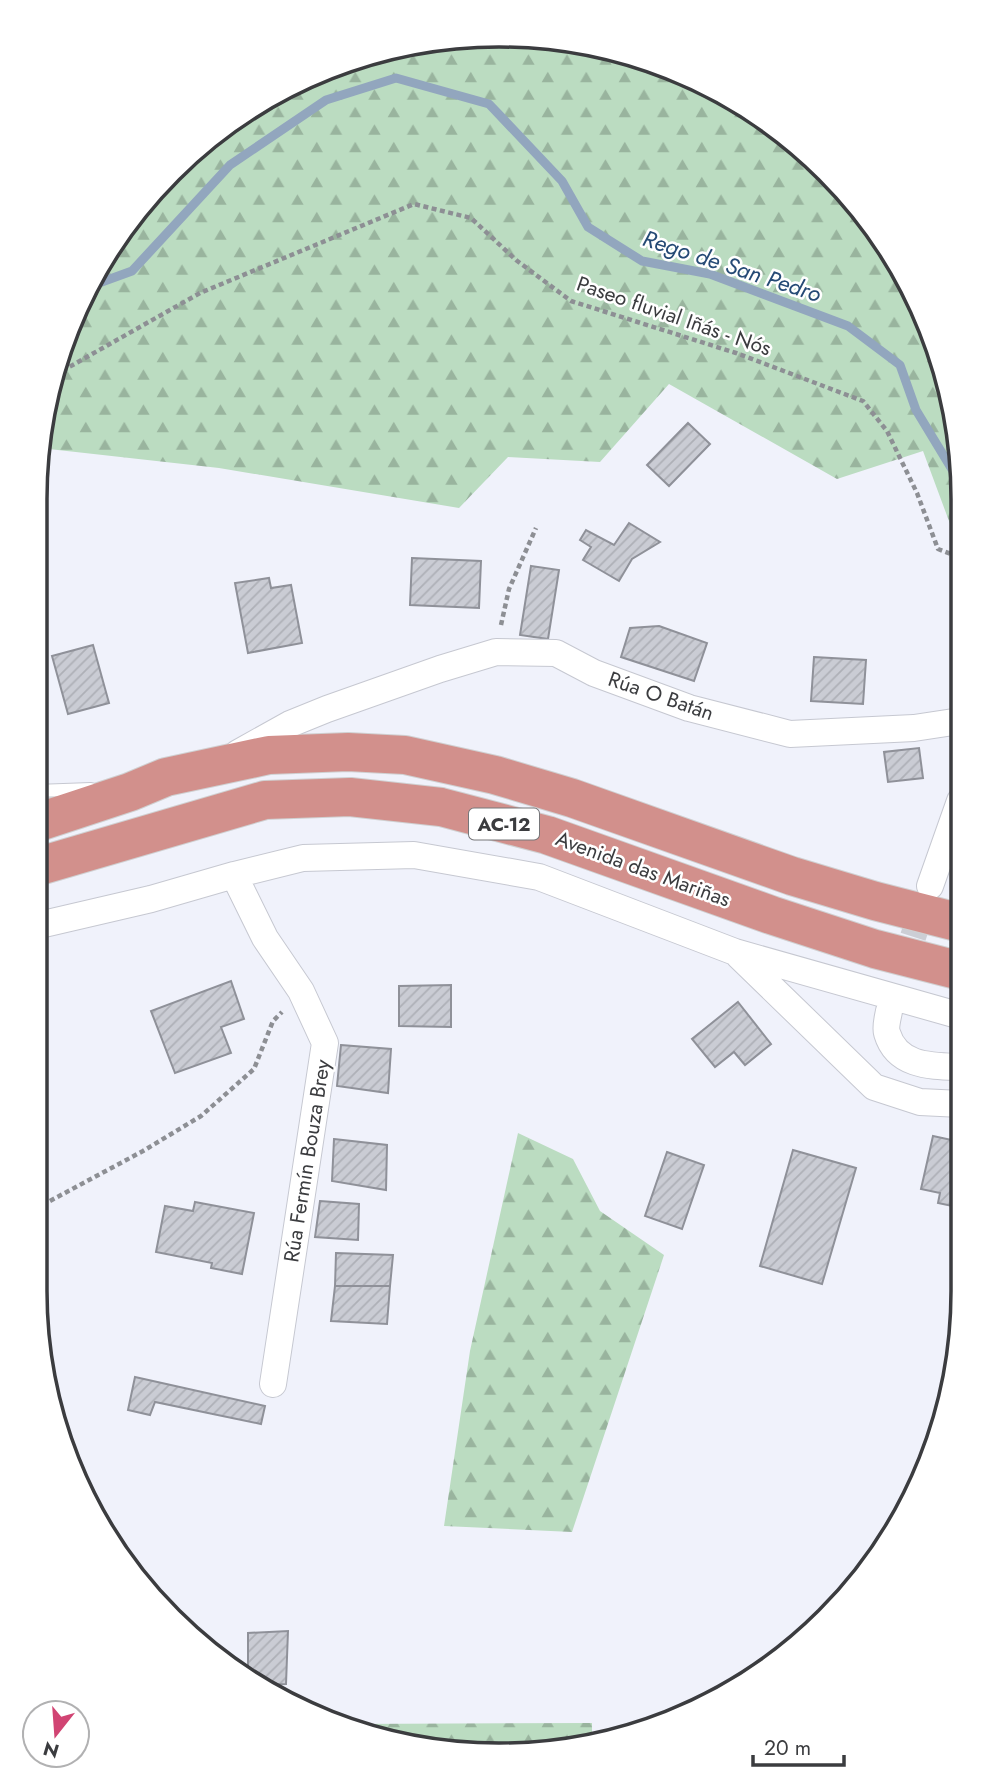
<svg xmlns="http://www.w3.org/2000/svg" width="998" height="1790" font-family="Jost,sans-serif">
	<defs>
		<pattern id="forest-firs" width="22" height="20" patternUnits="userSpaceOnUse" patternTransform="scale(1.75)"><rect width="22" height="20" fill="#bbdcc1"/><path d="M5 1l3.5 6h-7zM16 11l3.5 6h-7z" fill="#99b49e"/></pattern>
		<pattern id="building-hatch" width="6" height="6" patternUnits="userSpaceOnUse" patternTransform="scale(1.75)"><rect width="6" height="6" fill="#caccd4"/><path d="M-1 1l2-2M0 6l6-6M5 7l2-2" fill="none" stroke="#aeb0b7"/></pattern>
	</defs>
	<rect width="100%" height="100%" fill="#f0f2fb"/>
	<path fill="url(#forest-firs)" d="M469,36L560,39L649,60L731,97L827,171L885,242L938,349L959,439V548L923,451L837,479L669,384L600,462L508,457L459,508L219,468L40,448L60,350L97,267L150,193L217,131L294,83L379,51Z
		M518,1133L573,1159L600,1211L664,1255L572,1532L444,1526L470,1351Z
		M592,1723V1739L529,1754L379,1739L346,1724Z"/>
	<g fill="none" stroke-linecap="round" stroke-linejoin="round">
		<path stroke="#92a6be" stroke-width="9" d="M88,287L132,271L230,165L326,100L396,78L489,104L562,181L588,227L642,261L710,274L848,326L900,365L916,410L959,481"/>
	</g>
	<path fill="url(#building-hatch)" stroke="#8f9199" stroke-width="2" d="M688,423L710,444L669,486L647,465Z
		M629,523L660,542L632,559L619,581L583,560L591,547L580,540L586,530L614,545Z
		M412,558L481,561L479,608L410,605Z
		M531,566L559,570L548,639L520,635Z
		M269,578L271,588L291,585L302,643L248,653L235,583Z
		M659,626L707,643L694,681L621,657L630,628Z
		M93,645L109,703L68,714L52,656Z
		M814,657L866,660L863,704L811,701Z
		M919,748L923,778L888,782L884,752Z
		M231,981L244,1019L221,1027L231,1053L175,1073L151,1011Z
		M451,985V1027L399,1026V986Z
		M738,1002L771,1044L745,1065L734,1052L715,1067L692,1039Z
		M341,1045L391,1049L388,1093L337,1086Z
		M933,1136L961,1142L962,1208L938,1203L940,1193L921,1189Z
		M334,1139L387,1145L386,1190L332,1181Z
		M793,1150L856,1168L822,1284L760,1266Z
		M667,1152L704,1165L682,1229L645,1216Z
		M320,1201L359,1204L358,1240L315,1237Z
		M195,1202L254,1213L242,1274L211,1268L212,1263L156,1252L165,1206L193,1211Z
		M336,1253L393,1255L390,1286H335Z
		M335,1286H390L387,1324L331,1321Z
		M135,1377L265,1406L261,1424L155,1402L150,1415L128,1410Z
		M288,1631L286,1684L259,1685L248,1680V1633Z"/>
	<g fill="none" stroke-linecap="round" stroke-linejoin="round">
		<path stroke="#ccced5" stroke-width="26" stroke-dasharray="26 13" stroke-linecap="butt" d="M889,1011L926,897"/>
		<g stroke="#c6c8d1" stroke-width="14">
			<path id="service" d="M36,791L91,789"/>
		</g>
		<g stroke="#c6c8d1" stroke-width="28">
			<path id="minor" d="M238,753L290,724L327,709L440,669L496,652L556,653L594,673L689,708L790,734L914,728L960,721
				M234,875L265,938L301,991L325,1043L273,1384
				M930,886L960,801
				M35,926L151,899L234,875L303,858L414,855L539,877L735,952L961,1016
				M739,956L874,1087L920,1102L961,1104
				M889,1011C888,1017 885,1027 887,1033C897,1067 932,1066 961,1067"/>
		</g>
		<g stroke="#d0d0d1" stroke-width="40">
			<path id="trunk" d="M36,823L130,792L166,777L269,755L348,752L405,755L495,775L572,798L792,876L875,901L961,923
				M36,867L265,800L350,797L441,807L547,835L771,915L875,949L961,971"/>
		</g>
		<path stroke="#8d8f94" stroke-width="4.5" stroke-dasharray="5 3.5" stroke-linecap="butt" d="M55,375L200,293L414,204L471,218L516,260L571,301L736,353L863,401L887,431L917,493L938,549L959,557
			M501,625L509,589L536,528
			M35,1209L143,1151L201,1116L254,1069L273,1021L282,1012"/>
		<use href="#service" stroke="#fff" stroke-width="12"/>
		<use href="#minor" stroke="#fff" stroke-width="26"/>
		<use href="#trunk" stroke="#d2908c" stroke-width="38"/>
	</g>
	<g text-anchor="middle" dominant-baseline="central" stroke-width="5" stroke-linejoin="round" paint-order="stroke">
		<rect fill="#fff" stroke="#767679" stroke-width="2" x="469" y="808.5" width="70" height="31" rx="5"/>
		<g font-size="19" font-weight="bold" fill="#3b3c3f">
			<text x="504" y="824">AC-12</text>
		</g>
		<g font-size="21" fill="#3b3c3f" stroke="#fff">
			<text transform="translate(674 316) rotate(19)">Paseo fluvial Iñás - Nós</text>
			<text transform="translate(661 696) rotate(19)">Rúa O Batán</text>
			<text transform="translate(643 869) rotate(20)">Avenida das Mariñas</text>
			<text transform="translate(307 1161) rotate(-81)">Rúa Fermín Bouza Brey</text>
		</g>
		<g font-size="23" font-style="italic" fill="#254a75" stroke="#fff">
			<text transform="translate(732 266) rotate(18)">Rego de San Pedro</text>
		</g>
	</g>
	<path d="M0 0H998V1790H0ZM499 47H499A452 452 0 0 1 951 499V1291A452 452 0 0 1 499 1743H499A452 452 0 0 1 47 1291V499A452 452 0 0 1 499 47Z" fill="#fff" fill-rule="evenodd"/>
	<path fill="none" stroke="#3b3c3f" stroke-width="3.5" d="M499 47H499A452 452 0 0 1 951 499V1291A452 452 0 0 1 499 1743H499A452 452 0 0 1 47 1291V499A452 452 0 0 1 499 47Z"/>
	<g transform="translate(56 1734) rotate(197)"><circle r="33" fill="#ffffff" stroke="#b1b1b2" stroke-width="2"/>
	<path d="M0-5L12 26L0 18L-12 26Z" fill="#d14473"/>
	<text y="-10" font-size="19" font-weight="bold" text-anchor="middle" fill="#3b3c3f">N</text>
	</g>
	<path d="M753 1755v10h91v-10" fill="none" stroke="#3b3c3f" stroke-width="3.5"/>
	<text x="764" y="1755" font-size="21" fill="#3b3c3f" stroke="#ffffff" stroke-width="5" paint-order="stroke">20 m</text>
</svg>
